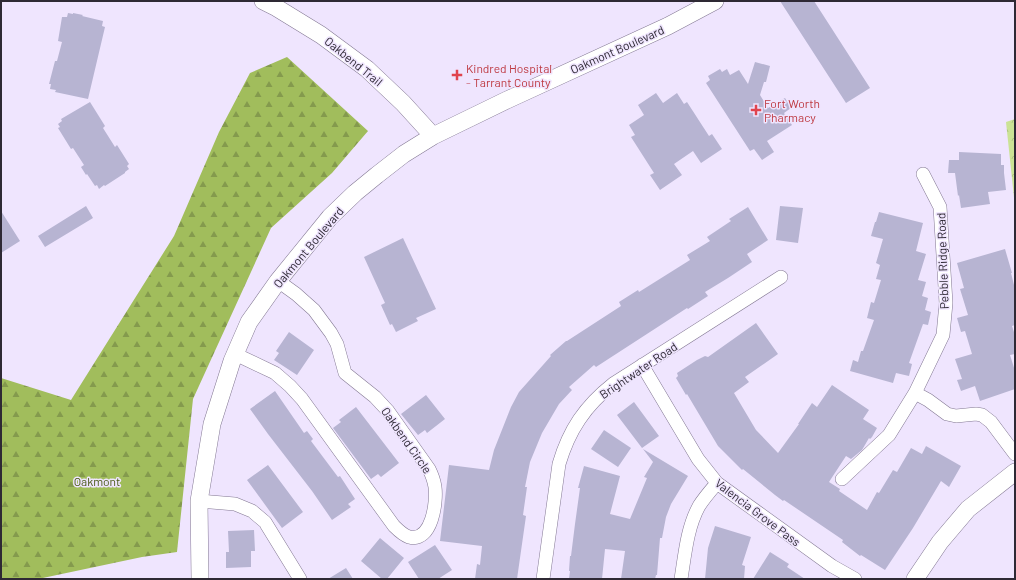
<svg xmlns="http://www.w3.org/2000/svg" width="1016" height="580" font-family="Barlow,sans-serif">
	<defs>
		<pattern id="forest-firs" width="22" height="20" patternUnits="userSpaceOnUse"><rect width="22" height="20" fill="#a1bd5c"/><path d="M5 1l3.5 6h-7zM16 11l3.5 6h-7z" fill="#849a4d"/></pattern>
		<pattern id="park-crowns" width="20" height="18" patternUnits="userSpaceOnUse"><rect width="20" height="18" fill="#cbe395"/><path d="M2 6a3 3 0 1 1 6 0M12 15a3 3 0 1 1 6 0" fill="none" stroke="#afc381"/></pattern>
	</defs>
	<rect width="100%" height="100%" fill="#efe5fe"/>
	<path fill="url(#forest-firs)" d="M287,57L368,131L332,173L271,228L193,399L177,552L142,557L38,579H1V378L71,400L174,236L219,132L250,73Z"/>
	<path fill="url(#park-crowns)" d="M1015,119V207L1006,122Z"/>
	<path fill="#b7b4d2" d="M780,1H814L870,88L846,103Z
		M68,13L73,14V13L83,15L82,16L103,21L102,26L105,27L88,99L55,92L56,90L50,89L51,84H49L55,61H57L62,42L58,41L62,17H67Z
		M755,62L770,66L766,82H764L760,95L768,108L785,98L791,108L784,113L792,125L767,141L774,152L762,160L754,149L750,151L706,83L710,80L708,76L720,69L722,72L727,69L730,75L739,70L748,84Z
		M656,93L663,103L677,93L684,104L687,102L709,136L712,134L722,149L701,163L693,151L674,164L682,175L660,190L650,175L654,173L631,137L635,135L629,125L644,115L638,105Z
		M90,102L105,126L103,128L115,147L117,145L129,164L127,166L129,169L125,172V173L105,186L104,185L99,189L97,185L95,186L87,174L86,175L81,167L84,165L73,148L71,149L58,128L60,127L58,124L62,121L61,119Z
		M959,152L1001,154V165H1004V173L1006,190L988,192L990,204L961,208L959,195L958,196L955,173H948L949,160H959Z
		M86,206L93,218L45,247L38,236Z
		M780,206L803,208L798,243L776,240Z
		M748,207L768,240L747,254L752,262L728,278L705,292L708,296L688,309L687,308L596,367L594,365L569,387L572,390L559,404L542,433L530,462L525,487H527L523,515L526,516L517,579H475L477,564L480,565L482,546L440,541L449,465L489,470L494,450L511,407L519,392L551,356L550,355L566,341H567L621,306L619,302L638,290L639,292L690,260L687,255L710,241L707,237L731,221L729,219Z
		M1,211L20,241L1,253Z
		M879,212L923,223L916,251L926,254L918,280L926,282L922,296L928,298L925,310L931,312L928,325L923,324L909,363L912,364L909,376L896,373L893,383L850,371L853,360L858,362L861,351H863L874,320L867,318L871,302L874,303L881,280L876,279L880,265L876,263L883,239L871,236L875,222H876Z
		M403,238L436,309L416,318L418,321L396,332L392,324L390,325L381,305L385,303L364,257Z
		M1005,249L1012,273H1011L1015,289V325L1012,326L1015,335V354L1010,355L1015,371V389L980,401L975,386L961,391L957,380L962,379L955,359L972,354L965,331L961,332L957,318L968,315L960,289L964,288L957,263Z
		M756,323L778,354L745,377L749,382L734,393L756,430L778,453L799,424H798L812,403L817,407L832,385L869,410L863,419L877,428L872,437L870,439L869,438L862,450L851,459L846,456L829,482L840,489L839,491L867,510L877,492L879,493L893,470L897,472L911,448L922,454L926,446L961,466L949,487L941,481L913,528L885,570L861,555L860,556L842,542L843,540L784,500L783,501L775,495L743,469L742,470L718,446L687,394L686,395L676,378L678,376L677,373L697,360L705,356L708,357Z
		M289,332L314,350L297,375L274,360L279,353L276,351Z
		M275,391L304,433L307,431L313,439L311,441L338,477L340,476L355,499L348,504L351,507L332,520L312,491L268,434L250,409Z
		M426,395L445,419L427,433L425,430L418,435L401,414Z
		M634,402L659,436L642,448L617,415Z
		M356,407L399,463L381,477L378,474L371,479L333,428L341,422L339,420Z
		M604,430L631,448L618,467L591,449Z
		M643,449L688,476L671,504L666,517L662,538H660L657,575H656L655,579H621L625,551L605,549L602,579H569L570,571H569L570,556H571L575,524L580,488H578L584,466L620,476L610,514L630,519L647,478L644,477L653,462Z
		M268,465L303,512L282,528L247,480Z
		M715,526L751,537L742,565L745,566L744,579H705L708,548Z
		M254,530L255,551H251V567L226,568V552H229L228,531Z
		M380,538L404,558L387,579H382L361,561Z
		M435,545L452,570L438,579H419L408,562Z
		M770,552L789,564L787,567L805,579H753Z
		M346,568L353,579H328Z"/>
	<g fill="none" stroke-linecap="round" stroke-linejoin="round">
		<g stroke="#837893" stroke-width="14">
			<path id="minor" d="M235,354L275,373L290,386L302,399L394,526C398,530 403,535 409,537C432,543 437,502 435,487C434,480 432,475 429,469L388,411L375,397L345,373L337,344L331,333L314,310L296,294L278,281
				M642,365L698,459L717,483L832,566L855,579
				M915,393L928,400L947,414L956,416L976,414L982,415L991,422L1015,454
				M842,479L889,435L915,393L943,335L946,303L940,207L923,174
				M199,501L235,504L252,511L265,522L300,579
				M543,579L559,464C569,430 585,406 613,384L781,277
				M681,579C685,554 687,528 699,506C704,498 711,490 717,483"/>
		</g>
		<g stroke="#837893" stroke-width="18">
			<path id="tertiary" d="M263,1L277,8L321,35L367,69L403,103L433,136
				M200,579L199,501L212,424L232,361L249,322L278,281L330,217L355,193L377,175L404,154L433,136L507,100L668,26L715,1
				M915,579L940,542L968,509L1015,472"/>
		</g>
		<use href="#minor" stroke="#fff" stroke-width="13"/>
		<use href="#tertiary" stroke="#fff" stroke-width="17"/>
	</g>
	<g fill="#e0444e" stroke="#efe5fe" stroke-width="1.5">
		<path d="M455 69h4v4h4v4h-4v4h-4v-4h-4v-4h4z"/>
		<path d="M754 104h4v4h4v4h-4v4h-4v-4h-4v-4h4z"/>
	</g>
	<g text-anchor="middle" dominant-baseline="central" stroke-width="3" stroke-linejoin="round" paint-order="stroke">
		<g font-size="12" fill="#2e2934" stroke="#efe5fe">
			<text transform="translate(617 49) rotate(-24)">Oakmont Boulevard</text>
			<text transform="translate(354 61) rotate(39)">Oakbend Trail</text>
			<text transform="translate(308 247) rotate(-50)">Oakmont Boulevard</text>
			<text transform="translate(942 261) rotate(-92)">Pebble Ridge Road</text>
			<text transform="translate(638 370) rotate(-34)">Brightwater Road</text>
			<text transform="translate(407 440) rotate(55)">Oakbend Circle</text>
			<text transform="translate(758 512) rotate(37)">Valencia Grove Pass</text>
		</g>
		<g font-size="12" fill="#be3a42" stroke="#efe5fe" text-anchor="start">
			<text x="466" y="68">Kindred Hospital<tspan x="466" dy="14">- Tarrant County</tspan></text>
			<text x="764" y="103">Fort Worth<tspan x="764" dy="14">Pharmacy</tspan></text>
		</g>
		<g font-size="12" fill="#485913" stroke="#efe5fe">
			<text x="97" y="481">Oakmont</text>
		</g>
	</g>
	<rect width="1016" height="580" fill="none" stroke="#2e2934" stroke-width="4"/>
</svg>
